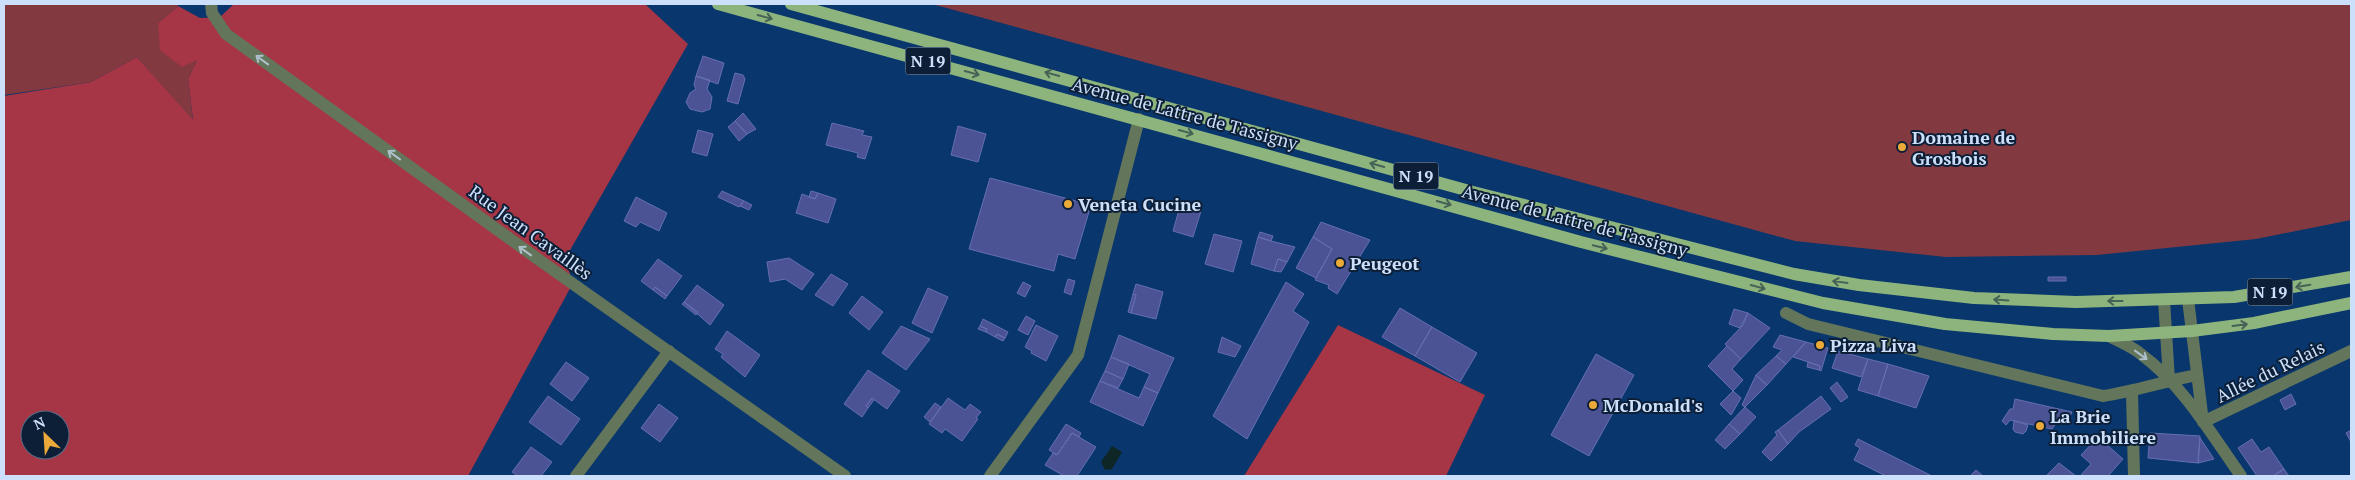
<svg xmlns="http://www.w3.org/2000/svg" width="2355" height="480" font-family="'PT Serif',serif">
	<rect width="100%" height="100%" fill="#09366c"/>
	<path fill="#833940" d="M4,4H176L178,6L158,23L197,60L188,79L193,121L137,57L91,82L4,95Z
		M932,4H2351V220L2256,239L2097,255L1946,257L1795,241Z"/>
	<path fill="#a63645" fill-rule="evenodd" d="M234,4H645L688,44L565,259L573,283L468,476H4V96L91,82L137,57L193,120L188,79L197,60L182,67L160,50L158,23L178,6L200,18L220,17ZM30,420H60V450H30Z
		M1338,325L1485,395L1446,476H1244Z"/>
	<path fill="#0e2626" d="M1112,446L1122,452L1112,469L1105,470L1101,462Z"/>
	<path fill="#4b5394" stroke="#656fb2" d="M703,56L724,63L718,84L696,76Z
		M735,73L743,75L745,79L738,104L727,101Z
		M696,76L710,80L707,89L712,97L710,109L702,112L690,109L686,102L690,93L696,89L694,85Z
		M743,113L756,129L747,134L735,121Z
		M735,121L747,134L739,141L728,127Z
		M832,123L864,131L862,135L872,137L865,159L857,157L858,153L826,145Z
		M958,126L986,134L978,162L951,155Z
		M698,130L713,134L707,156L692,152Z
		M990,178L1091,205L1075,259L1058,254L1054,271L969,249Z
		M722,191L744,201L739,207L718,197Z
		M811,191L818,193L815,199L809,197Z
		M818,193L836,199L828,223L796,213L802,194L815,199Z
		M636,197L667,213L659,231L640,222L636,227L624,221Z
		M744,201L752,205L749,210L740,206Z
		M1188,208L1201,211L1193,237L1173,231L1179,210L1186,212Z
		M1321,222L1370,240L1337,294L1328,288L1329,285L1315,280L1332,249L1313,237Z
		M1260,232L1273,236L1271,241L1258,237Z
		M1214,234L1242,241L1233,272L1205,264Z
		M1258,237L1271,241L1295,247L1287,262L1278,259L1274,271L1251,264Z
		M1313,237L1332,249L1316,278L1296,268Z
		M789,258L814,274L802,290L785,279L770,282L767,262Z
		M658,259L682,276L667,296L655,287L653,290L641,281Z
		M1278,259L1287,262L1281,272L1274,271Z
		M831,274L848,284L833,306L815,295Z
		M2048,277H2066V281H2048Z
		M1068,279L1075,281L1071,295L1064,292Z
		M1023,282L1031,286L1025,297L1017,293Z
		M1286,282L1304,294L1293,311L1309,322L1247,439L1213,416Z
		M1136,284L1163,292L1156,319L1131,313L1136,295L1133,294Z
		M697,285L724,305L710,325L684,302Z
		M655,287L667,296L665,299L653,290Z
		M928,288L948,297L932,333L912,323Z
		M1133,294L1136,295L1131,313L1128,312Z
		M862,296L883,312L869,330L849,313Z
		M684,302L698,312L696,315L682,304Z
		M1400,308L1432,327L1415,356L1382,337Z
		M1734,309L1748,313L1740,328L1729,324Z
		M1748,313L1770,328L1741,359L1725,344L1743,325Z
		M1026,316L1035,321L1028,335L1018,330Z
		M983,319L1008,332L1005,338L997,334L995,337L986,332L987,329L980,326Z
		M1036,325L1058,336L1046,361L1031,353L1032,351L1025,347Z
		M901,326L930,339L906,370L882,353Z
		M980,326L987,329L986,332L978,329Z
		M1432,327L1477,353L1460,382L1415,356Z
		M727,331L760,355L745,377L721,357L723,354L715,349Z
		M997,334L1005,338L1003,341L995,337Z
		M1119,335L1174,358L1158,393L1144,387L1150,374L1111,357Z
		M1780,335L1806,342L1786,364L1776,356L1782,350L1773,347Z
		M1222,337L1241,346L1235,357L1218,352Z
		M1806,342L1828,348L1821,371L1819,370L1820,366L1793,357Z
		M1727,346L1741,359L1732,369L1743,380L1733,391L1708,366Z
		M1838,351L1868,359L1861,377L1832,368Z
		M1596,354L1634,375L1589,456L1551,435Z
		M1776,356L1786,364L1767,385L1756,375Z
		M1111,357L1129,364L1123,379L1105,371Z
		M1868,359L1888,364L1878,396L1858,390Z
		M566,362L589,378L572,401L550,384Z
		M1808,362L1820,366L1819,370L1807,367Z
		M1888,364L1929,376L1916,408L1878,396Z
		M868,370L900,391L887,409L872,398L866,406L868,408L862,417L844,404Z
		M1105,371L1123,379L1118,388L1100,381Z
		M1756,375L1767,385L1745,407L1742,405Z
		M1100,381L1139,398L1144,387L1158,393L1143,426L1090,402Z
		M1837,382L1848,397L1841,402L1830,388Z
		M1733,391L1741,398L1731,415L1720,404Z
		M2291,394L2296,404L2285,410L2280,400Z
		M548,396L580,419L561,445L529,422Z
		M1821,396L1831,409L1799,432L1788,444L1778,430Z
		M872,398L874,400L868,408L866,406Z
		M948,398L965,410L970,404L981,412L976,418L978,419L962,441L945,429L942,433L929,424Z
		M2015,399L2072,412L2068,421L2059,419L2052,429L2010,420L2006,425L2002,421L2010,409H2013Z
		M935,403L941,407L930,422L924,417Z
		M659,404L678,418L660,442L641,428Z
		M1745,407L1756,417L1740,434L1729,424Z
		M2014,421L2028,425L2026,431L2023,434L2015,432L2013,429Z
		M1066,424L1081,433L1079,437L1072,433L1057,455L1049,450Z
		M1729,424L1740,434L1725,449L1715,440Z
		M1778,430L1788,444L1771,461L1762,452L1777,435L1775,432Z
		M2351,430V442L2346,433Z
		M1072,433L1096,447L1077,476H1064L1045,465L1053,453L1057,455Z
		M2150,433L2200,436L2198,463L2148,458Z
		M2098,437L2123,459L2108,476H2080L2091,464L2081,455Z
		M2200,438L2214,459L2198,463Z
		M1858,439L1932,476H1886L1854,460L1860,448L1855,445Z
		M2252,439L2261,452L2269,447L2284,469L2273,476H2257L2238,448Z
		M531,447L552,462L541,476H518L512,472Z
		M2059,463L2076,476H2046Z
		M2284,469L2289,476H2273Z
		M1976,470L1983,476H1970Z"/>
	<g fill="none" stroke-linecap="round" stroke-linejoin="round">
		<path stroke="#63765b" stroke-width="12" d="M211,4L212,13L226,34L542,262L845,476
			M2188,299L2203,422
			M2164,300L2169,380
			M1786,313L1808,324L2103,396C2135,391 2165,381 2197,375
			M2109,336C2120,342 2133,347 2142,355C2183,385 2212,435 2241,476
			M2132,392L2134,476
			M2203,422L2351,351
			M576,476L669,351
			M990,476L1078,355L1139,119"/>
		<path stroke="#8db47c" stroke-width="12" d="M718,4L1581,242L1823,303L1945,324L2053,334L2109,336L2192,331L2254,323L2351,303
			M791,4L1473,192L1794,274L1859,285L1974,298L2076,302L2234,297L2351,277"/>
	</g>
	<defs><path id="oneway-shaft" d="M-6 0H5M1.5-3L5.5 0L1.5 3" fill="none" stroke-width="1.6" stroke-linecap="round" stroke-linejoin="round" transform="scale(1.25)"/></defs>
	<g stroke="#466256">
		<use href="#oneway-shaft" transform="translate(765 17) rotate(15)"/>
		<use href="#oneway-shaft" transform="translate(972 73) rotate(15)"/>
		<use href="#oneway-shaft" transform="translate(1052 74) rotate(-165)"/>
		<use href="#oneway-shaft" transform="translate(1186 132) rotate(15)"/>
		<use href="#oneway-shaft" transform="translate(1377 165) rotate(-164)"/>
		<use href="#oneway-shaft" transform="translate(1444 203) rotate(16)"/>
		<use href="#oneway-shaft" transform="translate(1600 247) rotate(14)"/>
		<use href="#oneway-shaft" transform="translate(1840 282) rotate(-172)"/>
		<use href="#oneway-shaft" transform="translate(2303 286) rotate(170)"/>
		<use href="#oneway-shaft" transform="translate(1758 287) rotate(15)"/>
		<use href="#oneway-shaft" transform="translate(2001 300) rotate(-176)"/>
		<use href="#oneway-shaft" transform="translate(2115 301) rotate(180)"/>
		<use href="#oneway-shaft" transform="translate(2240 325) rotate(-7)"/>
	</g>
	<g stroke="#adc0cb">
		<use href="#oneway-shaft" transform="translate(262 60) rotate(-144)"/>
		<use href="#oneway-shaft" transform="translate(394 155) rotate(-144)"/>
		<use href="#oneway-shaft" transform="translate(525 251) rotate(-144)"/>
		<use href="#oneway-shaft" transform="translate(2141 355) rotate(36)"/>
	</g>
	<g fill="#eba93a" stroke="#0c1f37" stroke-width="2">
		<circle cx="1902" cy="147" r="5"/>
		<circle cx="1068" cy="204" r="5"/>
		<circle cx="1340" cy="263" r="5"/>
		<circle cx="1820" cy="345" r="5"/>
		<circle cx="1593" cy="405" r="5"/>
		<circle cx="2040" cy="426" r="5"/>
	</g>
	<g text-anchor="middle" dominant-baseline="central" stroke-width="4" stroke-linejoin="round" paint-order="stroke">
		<g fill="#0c1f37" stroke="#93a6c0" stroke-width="1">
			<rect x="905.5" y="47.5" width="45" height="27" rx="4"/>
			<rect x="1393.5" y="162.5" width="45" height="27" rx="4"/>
			<rect x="2247.5" y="278.5" width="45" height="27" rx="4"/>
		</g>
		<g font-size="16" font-weight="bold" fill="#cde0fb">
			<text x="928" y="61">N 19</text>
			<text x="1416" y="176">N 19</text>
			<text x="2270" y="292">N 19</text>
		</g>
		<g font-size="18" fill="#cde0fb" stroke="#0c1f37">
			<text transform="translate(1185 113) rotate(15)">Avenue de Lattre de Tassigny</text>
			<text transform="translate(1575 220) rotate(15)">Avenue de Lattre de Tassigny</text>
			<text transform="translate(531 232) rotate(36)">Rue Jean Cavaillès</text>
			<text transform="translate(2270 371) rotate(-26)">Allée du Relais</text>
		</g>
		<g font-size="18" font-weight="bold" fill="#cde0fb" stroke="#0c1f37" text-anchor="start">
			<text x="1912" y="137">Domaine de<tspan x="1912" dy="21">Grosbois</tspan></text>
			<text x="1078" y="204">Veneta Cucine</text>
			<text x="1350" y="263">Peugeot</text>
			<text x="1830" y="345">Pizza Liva</text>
			<text x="1603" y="405">McDonald's</text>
			<text x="2050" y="416">La Brie<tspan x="2050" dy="21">Immobiliere</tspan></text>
		</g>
	</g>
	<rect width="2355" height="480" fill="none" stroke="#cde0fb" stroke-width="10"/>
	<g transform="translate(45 435) rotate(335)"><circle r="24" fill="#0c1f37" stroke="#596c85"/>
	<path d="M0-4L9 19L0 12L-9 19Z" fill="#eba93a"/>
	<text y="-8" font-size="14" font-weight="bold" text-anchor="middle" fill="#cde0fb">N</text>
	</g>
</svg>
